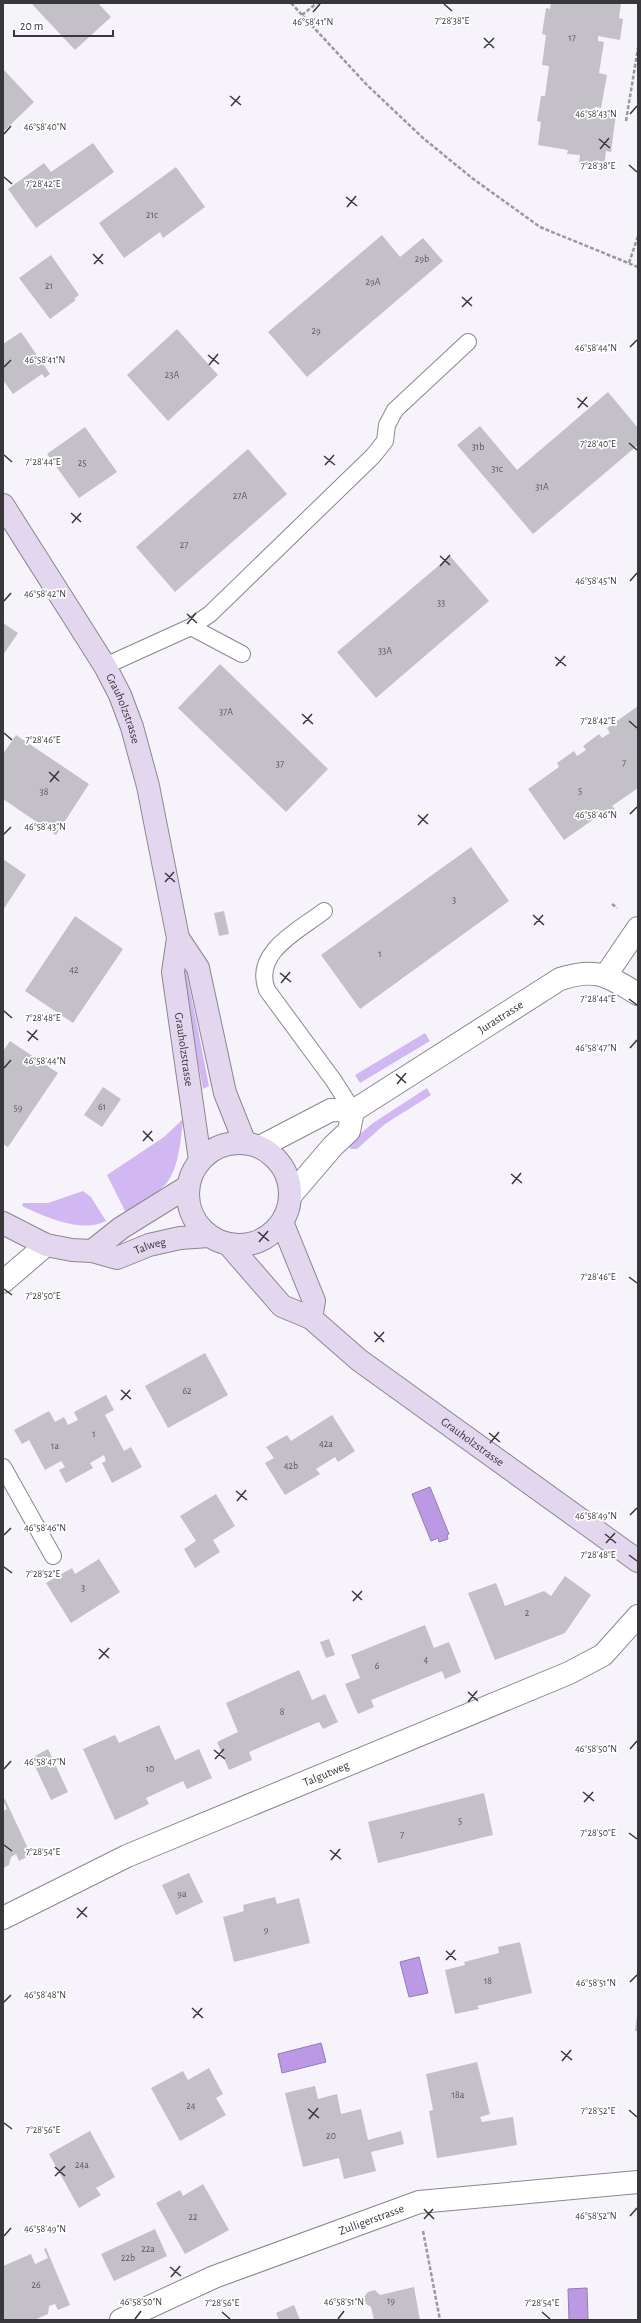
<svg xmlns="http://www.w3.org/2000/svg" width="641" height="2323" font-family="'Alegreya Sans',sans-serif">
	<rect width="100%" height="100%" fill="#f7f3fb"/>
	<path fill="#d2b8f2" d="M186,969L209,1086L203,1089L181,971Z
		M425,1033L430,1041L360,1083L355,1075Z
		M427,1088L431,1095L385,1124L357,1149H351L347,1145L373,1123Z
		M183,1119C181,1139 179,1168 166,1184C155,1196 139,1204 126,1213L107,1175L164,1137Z
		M83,1191L91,1197L106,1221C82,1234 43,1216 22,1206L23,1203H48Z"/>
	<path fill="#bc99e4" stroke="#947cb1" d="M430,1487L449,1534L447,1535L448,1539L439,1542L438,1538L431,1541L412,1494Z
		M419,1957L428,1993L409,1997L400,1962Z
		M321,2043L326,2062L282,2073L278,2054Z
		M587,2288L588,2320H569L568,2289Z"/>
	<path fill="#c3c0c7" d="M31,3H98L111,17L75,50Z
		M551,3H621L619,18L623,19L620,40L598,36V41L604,42L599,73L607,75L601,108L595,107V111L616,114L611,152L606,151L604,168L579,164L580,155L567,154L568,150L538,145L541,122L537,121L541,96H545L549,66L542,65L546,35L542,34L546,8L550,9Z
		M3,69L34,102L3,132Z
		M93,143L114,172L36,228L8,189L44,163L51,172Z
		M176,167L205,207L163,238L160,232L124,258L99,223Z
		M382,235L400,257L423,238L443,261L307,377L268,332Z
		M51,255L79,295L74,299L76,300L50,319L19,278Z
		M177,329L218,375L168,421L127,375Z
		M21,332L50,374L45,378L42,374L13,394L3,380V344Z
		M608,392L638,428V445L533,534L457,445L480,426L517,470Z
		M85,427L117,472L79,498L47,454Z
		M248,449L287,494L175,592L136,547Z
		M450,556L489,601L376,698L337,652Z
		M3,623L18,633L3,655Z
		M220,664L328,769L286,812L178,708Z
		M638,706V788L612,806L615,809L603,818L601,814L564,840L528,789L559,767L557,763L574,751L577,756L586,750L583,746L599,734L602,738L610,733L607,728Z
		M16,735L89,784L56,835L3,799V754Z
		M471,847L509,901L360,1009L321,955Z
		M3,859L26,875L3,910Z
		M224,911L229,934L219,936L214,913Z
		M75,916L123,949L73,1023L25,991Z
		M10,1041L58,1073L8,1147L3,1144V1051Z
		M103,1087L121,1099L102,1127L84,1115Z
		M205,1353L228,1395L168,1428L145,1386Z
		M106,1395L114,1410L105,1415L124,1451L131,1447L142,1467L112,1483L102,1463L106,1461L104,1455L90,1463L93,1468L66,1483L59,1470L65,1467L61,1461L45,1470L29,1440L22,1444L14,1430L49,1411L55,1422L64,1417L68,1425L78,1420L74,1412Z
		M332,1415L355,1451L338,1462L335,1457L316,1469L320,1474L285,1495L265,1463L274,1458L266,1447L287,1435L291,1441Z
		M216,1494L235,1526L213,1540L220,1552L195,1568L184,1549L196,1541L180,1516Z
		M99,1559L120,1592L71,1623L46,1583L72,1568L75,1574Z
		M565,1576L591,1595L565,1633L495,1660L468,1593L496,1583L505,1606L544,1591L551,1596Z
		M425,1625L434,1648L449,1642L461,1672L445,1679L442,1671L371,1700L374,1707L358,1714L345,1684L360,1678L351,1655Z
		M329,1639L335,1655L326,1658L320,1642Z
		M299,1670L312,1700L325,1694L338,1722L323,1729L319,1722L249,1752L252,1760L229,1770L217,1742L238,1732L226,1703Z
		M159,1725L175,1760L199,1749L212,1778L187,1789L183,1781L146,1798L149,1804L115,1820L83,1749L115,1735L119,1743Z
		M48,1749L68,1792L51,1800L31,1758Z
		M484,1793L493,1835L378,1863L368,1822Z
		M5,1799L31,1855L19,1861L16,1854L11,1857L9,1865L3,1868V1811L7,1809L3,1800Z
		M189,1873L203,1902L176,1915L162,1885Z
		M275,1897L277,1904L299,1898L310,1943L234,1962L223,1917L244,1911L243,1905Z
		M520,1942L532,1993L477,2006L479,2009L455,2014L445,1970L465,1965L464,1962L499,1953L498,1947Z
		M637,2015H638V2031H635Z
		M477,2062L490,2114L480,2117L482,2122L513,2117L517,2145L437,2158L429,2111L433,2110L426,2074Z
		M209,2068L223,2094L216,2098L226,2115L180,2141L151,2088L183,2071L188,2080Z
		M315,2086L318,2099L337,2094L341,2114L361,2109L368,2140L401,2131L404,2144L371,2152L376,2171L344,2179L339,2158L303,2167L285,2093Z
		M90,2131L115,2177L96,2188L101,2195L79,2208L49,2154Z
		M203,2184L229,2230L185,2254L156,2203L180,2190L183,2196Z
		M155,2229L167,2256L114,2281L101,2254Z
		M46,2248L70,2305L58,2310L55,2304L49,2306L48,2314L34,2320H3V2266L31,2254L35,2264L48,2258L44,2249Z
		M414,2287L420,2320H374L371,2307L366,2304L364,2297L368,2292L375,2290L380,2295Z
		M294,2305L300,2320H279L276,2313Z"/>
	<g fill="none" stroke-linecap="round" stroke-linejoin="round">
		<g stroke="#8a878e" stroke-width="18">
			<path id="lane" d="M191,627L242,654
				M105,666L191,627L210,614L373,456L385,441L387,425L395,410L468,342
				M324,911C300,930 252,952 267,990L334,1081L353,1111
				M3,1467L53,1556"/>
		</g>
		<g stroke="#8a878e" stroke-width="24">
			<g id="street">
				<path d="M606,975L638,928"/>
				<path id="s1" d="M260,1147L331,1110L353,1111L560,979C597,967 607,976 638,994"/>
				<path d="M291,1195L333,1146L349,1131L353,1111"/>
				<path d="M3,1282L46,1245"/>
				<path id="s2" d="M3,1918L127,1856L569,1673L603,1655L638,1616"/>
				<path id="s3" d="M121,2320L214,2277L419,2202L638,2182"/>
			</g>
		</g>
		<g stroke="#8a878e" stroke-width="24">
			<g id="secondary">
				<path id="s4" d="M3,505L105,666L120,695L132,727L148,786L178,938L173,972L200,1160"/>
				<path d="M178,938L198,968L225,1093L245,1143"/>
				<circle cx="239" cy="1194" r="51"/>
				<path d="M282,1222L314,1301L311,1318"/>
				<path id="s5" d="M3,1223L46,1245L72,1250L92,1251L117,1258L149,1245L180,1238L209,1236"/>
				<path id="s6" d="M229,1245L282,1306L311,1318L359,1360L638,1561"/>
				<path d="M92,1251L121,1228L187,1187"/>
			</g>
		</g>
		<path stroke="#9b989e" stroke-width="2.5" stroke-dasharray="4 2" stroke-linecap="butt" d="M291,3L367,85L423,138L472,178L540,227L638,267
			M302,15L317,3
			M626,121L638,48
			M629,263L638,236
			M612,904L617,908
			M423,2231L440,2320"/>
		<use href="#lane" stroke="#fff" stroke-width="16"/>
		<use href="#street" stroke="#fff" stroke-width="22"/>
		<use href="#secondary" stroke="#e3d7ef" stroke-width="22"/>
	</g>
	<path fill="none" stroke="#38373a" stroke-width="1.5" d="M444,4L452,11M313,12L320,4M484,38L494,48M484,48L494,38M230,96L241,105M231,106L240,96M630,114L637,106M4,134L11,126M599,139L610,148M600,149L609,138M629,165L637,172M4,177L12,184M346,197L357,206M347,207L356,196M93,254L103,264M94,264L103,254M462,297L472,306M462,307L472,297M630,347L637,340M208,355L219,364M209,365L218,354M4,367L11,360M577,398L588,407M578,408L587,397M629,443L637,450M4,455L12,462M324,456L335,465M325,465L334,455M71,513L81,522M72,523L81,513M440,556L450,565M440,566L450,555M630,581L637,573M4,601L11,593M187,614L197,623M187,624L196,613M555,657L566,666M556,666L565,656M302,714L313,724M629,721L637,728M303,724L312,714M4,733L12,740M49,772L59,781M50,782L59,771M630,814L637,807M418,815L428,824M418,825L428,814M4,834L11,827M165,873L175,882M165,882L174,872M533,915L544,925M534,925L543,915M280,973L291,982M281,983L290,972M629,999L637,1005M4,1011L12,1018M27,1031L38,1040M28,1041L37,1030M630,1048L637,1040M4,1068L11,1060M396,1074L406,1083M397,1084L406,1073M143,1131L153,1141M143,1141L152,1131M511,1174L522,1183M512,1184L521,1173M258,1232L269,1241M259,1242L268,1231M629,1277L637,1283M4,1289L12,1295M374,1332L384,1342M375,1342L384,1332M121,1390L131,1399M121,1400L130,1390M489,1433L500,1442M490,1443L499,1432M236,1491L247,1500M237,1501L246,1490M630,1515L637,1508M605,1534L616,1543M4,1535L11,1528M606,1543L615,1533M629,1555L637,1561M4,1567L12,1573M352,1591L362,1600M353,1601L362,1591M99,1649L109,1658M99,1659L109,1648M468,1692L478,1701M468,1702L477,1691M630,1749L637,1741M214,1750L225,1759M215,1759L224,1749M4,1769L11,1761M583,1792L594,1801M584,1802L593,1792M629,1833L637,1839M4,1845L12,1851M330,1850L341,1859M331,1860L340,1849M77,1908L87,1917M77,1918L87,1907M446,1951L456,1960M446,1960L455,1950M630,1982L637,1975M4,2002L11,1995M192,2008L203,2018M193,2018L202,2008M561,2051L572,2060M562,2061L571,2050M308,2109L319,2118M629,2110L637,2117M309,2119L318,2108M4,2123L12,2129M55,2167L65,2176M55,2176L65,2166M424,2209L434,2219M630,2216L637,2208M424,2219L433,2209M4,2236L11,2228M170,2267L181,2276M171,2277L180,2266M222,2312L230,2319M542,2312L550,2319M135,2319L141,2311M338,2319L344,2311"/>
	<g text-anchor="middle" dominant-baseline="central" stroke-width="3.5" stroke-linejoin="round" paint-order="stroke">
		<g font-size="10" fill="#5b595d">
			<text x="572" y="38">17</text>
			<text x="152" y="215">21c</text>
			<text x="422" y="259">29b</text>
			<text x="373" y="282">29A</text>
			<text x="49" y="286">21</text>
			<text x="316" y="331">29</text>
			<text x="172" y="375">23A</text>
			<text x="478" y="447">31b</text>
			<text x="82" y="463">25</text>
			<text x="497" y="469">31c</text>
			<text x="542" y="487">31A</text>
			<text x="240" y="496">27A</text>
			<text x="184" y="545">27</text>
			<text x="441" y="603">33</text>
			<text x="385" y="651">33A</text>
			<text x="226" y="712">37A</text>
			<text x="624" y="763">7</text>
			<text x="280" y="764">37</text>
			<text x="580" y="791">5</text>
			<text x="44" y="792">38</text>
			<text x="454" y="900">3</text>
			<text x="380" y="954">1</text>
			<text x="74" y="970">42</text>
			<text x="102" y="1107">61</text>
			<text x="18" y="1108">59</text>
			<text x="187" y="1391">62</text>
			<text x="94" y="1434">1</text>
			<text x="326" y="1444">42a</text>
			<text x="55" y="1446">1a</text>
			<text x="291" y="1466">42b</text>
			<text x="83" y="1588">3</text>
			<text x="527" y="1613">2</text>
			<text x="426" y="1660">4</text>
			<text x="377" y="1666">6</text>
			<text x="282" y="1712">8</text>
			<text x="150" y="1769">10</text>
			<text x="460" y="1821">5</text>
			<text x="402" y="1835">7</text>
			<text x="182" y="1894">9a</text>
			<text x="266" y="1930">9</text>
			<text x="488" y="1981">18</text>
			<text x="458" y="2095">18a</text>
			<text x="191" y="2106">24</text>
			<text x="331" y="2136">20</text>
			<text x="82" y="2165">24a</text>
			<text x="193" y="2217">22</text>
			<text x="148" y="2249">22a</text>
			<text x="128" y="2258">22b</text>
			<text x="36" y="2285">26</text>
			<text x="391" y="2301">19</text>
		</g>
		<g font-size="12" fill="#38373a" stroke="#fff">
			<text stroke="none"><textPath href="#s4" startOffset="237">Grauholzstrasse</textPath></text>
			<text stroke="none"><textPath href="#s1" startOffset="277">Jurastrasse</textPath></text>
			<text stroke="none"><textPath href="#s4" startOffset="586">Grauholzstrasse</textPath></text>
			<text stroke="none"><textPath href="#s5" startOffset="156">Talweg</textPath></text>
			<text stroke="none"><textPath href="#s6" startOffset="316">Grauholzstrasse</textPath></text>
			<text stroke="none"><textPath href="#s2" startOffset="354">Talgutweg</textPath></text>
			<text stroke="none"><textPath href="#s3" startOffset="270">Zulligerstrasse</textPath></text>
		</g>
	</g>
	<g font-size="10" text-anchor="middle" fill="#38373a" stroke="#fff" stroke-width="3.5" stroke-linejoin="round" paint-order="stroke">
		<text x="452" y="24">7°28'38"E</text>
		<text x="313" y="25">46°58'41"N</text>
		<text x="596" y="117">46°58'43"N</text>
		<text x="45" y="130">46°58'40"N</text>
		<text x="598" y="169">7°28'38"E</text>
		<text x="43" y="187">7°28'42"E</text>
		<text x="596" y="351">46°58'44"N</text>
		<text x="45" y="363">46°58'41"N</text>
		<text x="598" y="447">7°28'40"E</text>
		<text x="43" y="465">7°28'44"E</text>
		<text x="596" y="584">46°58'45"N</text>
		<text x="45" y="597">46°58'42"N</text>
		<text x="598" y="724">7°28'42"E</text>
		<text x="43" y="743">7°28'46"E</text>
		<text x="596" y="818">46°58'46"N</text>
		<text x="45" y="830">46°58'43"N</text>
		<text x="598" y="1002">7°28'44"E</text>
		<text x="43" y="1021">7°28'48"E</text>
		<text x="596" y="1051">46°58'47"N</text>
		<text x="45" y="1064">46°58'44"N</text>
		<text x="598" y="1280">7°28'46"E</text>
		<text x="43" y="1299">7°28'50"E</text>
		<text x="596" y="1519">46°58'49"N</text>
		<text x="45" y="1531">46°58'46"N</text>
		<text x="598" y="1558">7°28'48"E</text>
		<text x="43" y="1577">7°28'52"E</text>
		<text x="596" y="1752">46°58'50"N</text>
		<text x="45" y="1765">46°58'47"N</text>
		<text x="598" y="1836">7°28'50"E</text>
		<text x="43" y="1855">7°28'54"E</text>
		<text x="596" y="1986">46°58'51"N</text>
		<text x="45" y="1998">46°58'48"N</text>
		<text x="598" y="2114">7°28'52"E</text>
		<text x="43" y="2133">7°28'56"E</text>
		<text x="596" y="2219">46°58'52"N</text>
		<text x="45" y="2232">46°58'49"N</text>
		<text x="141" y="2305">46°58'50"N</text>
		<text x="344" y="2305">46°58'51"N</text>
		<text x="222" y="2306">7°28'56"E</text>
		<text x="542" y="2306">7°28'54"E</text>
	</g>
	<rect width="641" height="2323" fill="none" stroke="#38373a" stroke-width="8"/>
	<path d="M14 30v6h99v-6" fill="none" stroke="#38373a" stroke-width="2"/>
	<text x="20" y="30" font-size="12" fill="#38373a" stroke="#ffffff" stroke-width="3" paint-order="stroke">20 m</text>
</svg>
